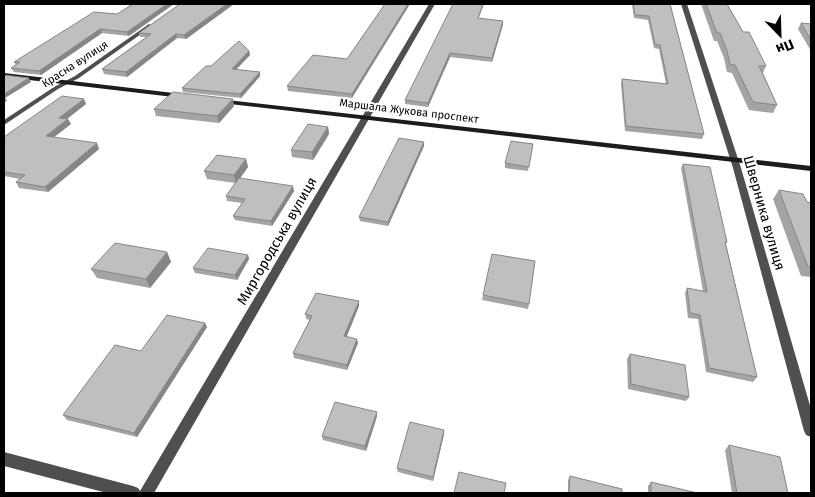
<svg xmlns="http://www.w3.org/2000/svg" width="815" height="497" font-family="'Fira Sans',sans-serif">
<rect width="100%" height="100%" fill="#fff"/>
<g fill="none" stroke-linecap="round" stroke-linejoin="round">
<g fill="#4f4f4f" fill-rule="evenodd">
<polygon points="429,4 435,4 154,493 107,493 4,466 4,452 133,486 138,488 140,491"/>
<polygon points="681,4 687,4 741,168 811,409 811,437 806,435 804,431 733,168"/>
<polygon points="149,24 151,25 151,27 79,78 58,89 4,125 4,120 54,87 75,76"/>
</g>
<g fill="#1c1c1c" fill-rule="evenodd">
<polygon points="4,73 182,94 186,96 182,98 4,77"/>
<polygon points="218,99 811,166 811,171 221,103 217,101"/>
</g>
</g>
<g fill="#a4a4a4">
<polygon points="133,4 129,36 102,33 41,75 14,72 11,68 16,65 14,62 117,14"/>
<polygon points="180,4 234,4 186,39 177,38 127,77 104,74 102,69 146,37 140,37 139,33"/>
<polygon points="385,4 352,98 288,91 287,86 347,59"/>
<polygon points="632,4 670,4 704,134 702,139 625,131 621,84 622,79 666,84 659,49 654,48 648,20 634,18"/>
<polygon points="701,4 727,4 743,32 766,66 763,73 777,105 773,113 749,110 732,73 727,72 724,58 717,41 714,41"/>
<polygon points="479,19 503,21 492,62 450,57 428,107 405,104 405,100"/>
<polygon points="801,23 811,24 811,51 798,29"/>
<polygon points="249,51 250,55 236,69 260,76 241,98 183,92 182,88 211,66"/>
<polygon points="86,104 67,118 71,124 54,137 99,149 48,192 19,188 16,182 20,179 4,176 4,137"/>
<polygon points="234,106 219,123 156,116 154,109"/>
<polygon points="328,127 329,134 313,160 292,157 291,150"/>
<polygon points="533,144 528,171 505,168 505,163"/>
<polygon points="424,146 388,226 360,221 359,217"/>
<polygon points="246,159 248,167 240,179 294,191 272,226 235,220 233,216 242,203 227,201 226,196 235,183 207,179 204,171"/>
<polygon points="683,164 727,242 726,244 757,377 753,382 706,372 698,319 688,318 685,293 687,288 703,291 681,168"/>
<polygon points="779,190 807,202 811,203 811,277 801,276 773,199"/>
<polygon points="167,252 171,262 150,288 97,278 91,269"/>
<polygon points="248,255 249,259 237,280 195,273 193,268"/>
<polygon points="483,295 529,304 528,309 482,300"/>
<polygon points="359,306 346,337 358,343 347,370 294,358 293,353 310,320 306,319 305,314"/>
<polygon points="205,323 207,327 137,437 67,420 63,415 141,351"/>
<polygon points="630,354 689,397 686,401 628,389 627,359"/>
<polygon points="377,416 366,451 323,440 322,436"/>
<polygon points="444,434 433,481 398,472 397,468"/>
<polygon points="729,445 788,493 732,493 725,450"/>
<polygon points="570,476 622,493 568,493 568,480"/>
<polygon points="651,482 697,493 648,493 648,486"/>
</g>
<g fill="#868686">
<polygon points="167,4 174,4 129,36 127,32"/>
<polygon points="227,4 234,4 186,39 184,35"/>
<polygon points="408,4 410,4 352,98 352,94"/>
<polygon points="483,4 484,4 477,22 478,18"/>
<polygon points="503,21 503,25 492,62 492,58"/>
<polygon points="100,29 102,33 41,75 39,71"/>
<polygon points="176,34 177,38 127,77 126,72"/>
<polygon points="249,51 250,55 233,73 232,69"/>
<polygon points="450,53 450,57 428,107 428,103"/>
<polygon points="260,72 260,76 241,98 240,94"/>
<polygon points="29,78 31,82 5,98 4,94"/>
<polygon points="4,96 7,101 4,102"/>
<polygon points="84,99 86,104 62,123 59,118"/>
<polygon points="233,99 234,106 219,123 217,116"/>
<polygon points="68,119 71,124 49,141 46,136"/>
<polygon points="328,127 329,134 313,160 312,152"/>
<polygon points="424,142 424,146 388,226 388,222"/>
<polygon points="97,143 99,149 48,192 45,187"/>
<polygon points="246,159 248,167 236,183 234,175"/>
<polygon points="293,186 294,191 272,226 271,221"/>
<polygon points="167,252 171,262 150,288 146,279"/>
<polygon points="248,255 249,259 237,280 235,275"/>
<polygon points="359,301 359,306 345,341 344,336"/>
<polygon points="205,323 207,327 137,437 134,433"/>
<polygon points="357,339 358,343 347,370 347,365"/>
<polygon points="377,412 377,416 366,451 365,446"/>
<polygon points="444,430 444,434 433,481 433,477"/>
</g>
<g fill="#bfbfbf" stroke="#868686">
<polygon points="133,4 167,4 127,32 100,29 39,71 11,68 20,62 14,62 94,12 117,14"/>
<polygon points="180,4 227,4 184,35 176,34 126,72 102,69 151,34 139,33"/>
<polygon points="385,4 408,4 352,94 287,86 313,55 347,59"/>
<polygon points="453,4 483,4 478,18 503,21 492,58 450,53 428,103 405,100"/>
<polygon points="633,4 670,4 704,134 626,126 622,79 668,84 660,45 655,44 649,16 635,15"/>
<polygon points="706,4 727,4 743,32 749,32 766,66 759,66 777,105 753,102 735,65 730,64 727,51 720,33 717,33"/>
<polygon points="801,23 811,24 811,40"/>
<polygon points="239,41 249,51 232,69 260,72 240,94 182,88 206,66 211,66"/>
<polygon points="4,75 29,78 4,94"/>
<polygon points="173,92 233,99 217,116 154,109"/>
<polygon points="62,96 84,99 59,118 68,119 46,136 97,143 45,187 16,182 25,175 4,172 4,137"/>
<polygon points="308,124 328,127 312,152 291,150"/>
<polygon points="399,138 424,142 388,222 359,217"/>
<polygon points="511,141 533,144 529,167 505,163"/>
<polygon points="217,155 246,159 234,175 204,171"/>
<polygon points="683,164 710,167 727,242 725,242 757,377 709,368 700,315 690,313 687,288 707,292"/>
<polygon points="239,178 293,186 271,221 233,216 245,199 226,196"/>
<polygon points="779,190 803,194 807,202 811,203 811,267 808,267"/>
<polygon points="115,243 167,252 146,279 91,269"/>
<polygon points="208,248 248,255 235,275 193,268"/>
<polygon points="492,254 535,261 529,304 483,295"/>
<polygon points="316,293 359,301 344,336 357,339 347,365 293,353 312,316 305,314"/>
<polygon points="167,315 205,323 134,433 63,415 115,345 141,351"/>
<polygon points="630,354 685,365 689,397 631,384"/>
<polygon points="335,402 377,412 365,446 322,436"/>
<polygon points="410,422 444,430 433,477 397,468"/>
<polygon points="729,445 780,457 788,493 737,493"/>
<polygon points="459,472 506,483 504,493 454,493"/>
<polygon points="570,476 622,489 622,493 569,493"/>
<polygon points="651,482 697,493 651,493"/>
</g>
<g text-anchor="middle" dominant-baseline="central" stroke-width="4" stroke-linejoin="round" paint-order="stroke">
<g font-size="11" fill="#000" stroke="#fff">
<text transform="translate(75 64) rotate(-33)">Красна вулиця</text>
<text transform="translate(409 111) rotate(7)">Маршала Жукова проспект</text>
</g>
<g font-size="14" fill="#000" stroke="#fff">
<text transform="translate(764 213) rotate(74)">Шверника вулиця</text>
<text transform="translate(277 241) rotate(-60)">Миргородська вулиця</text>
</g>
</g>
<rect width="815" height="497" fill="none" stroke="#000000" stroke-width="10"/>
<g transform="translate(780 35) rotate(157)" stroke="#ffffff" stroke-width="4" paint-order="stroke">
<path d="M0-4L9 19L0 12L-9 19Z" fill="#000000"/>
<text y="-8" font-size="14" font-weight="bold" text-anchor="middle" fill="#000000">Пн</text>
</g>
</svg>
